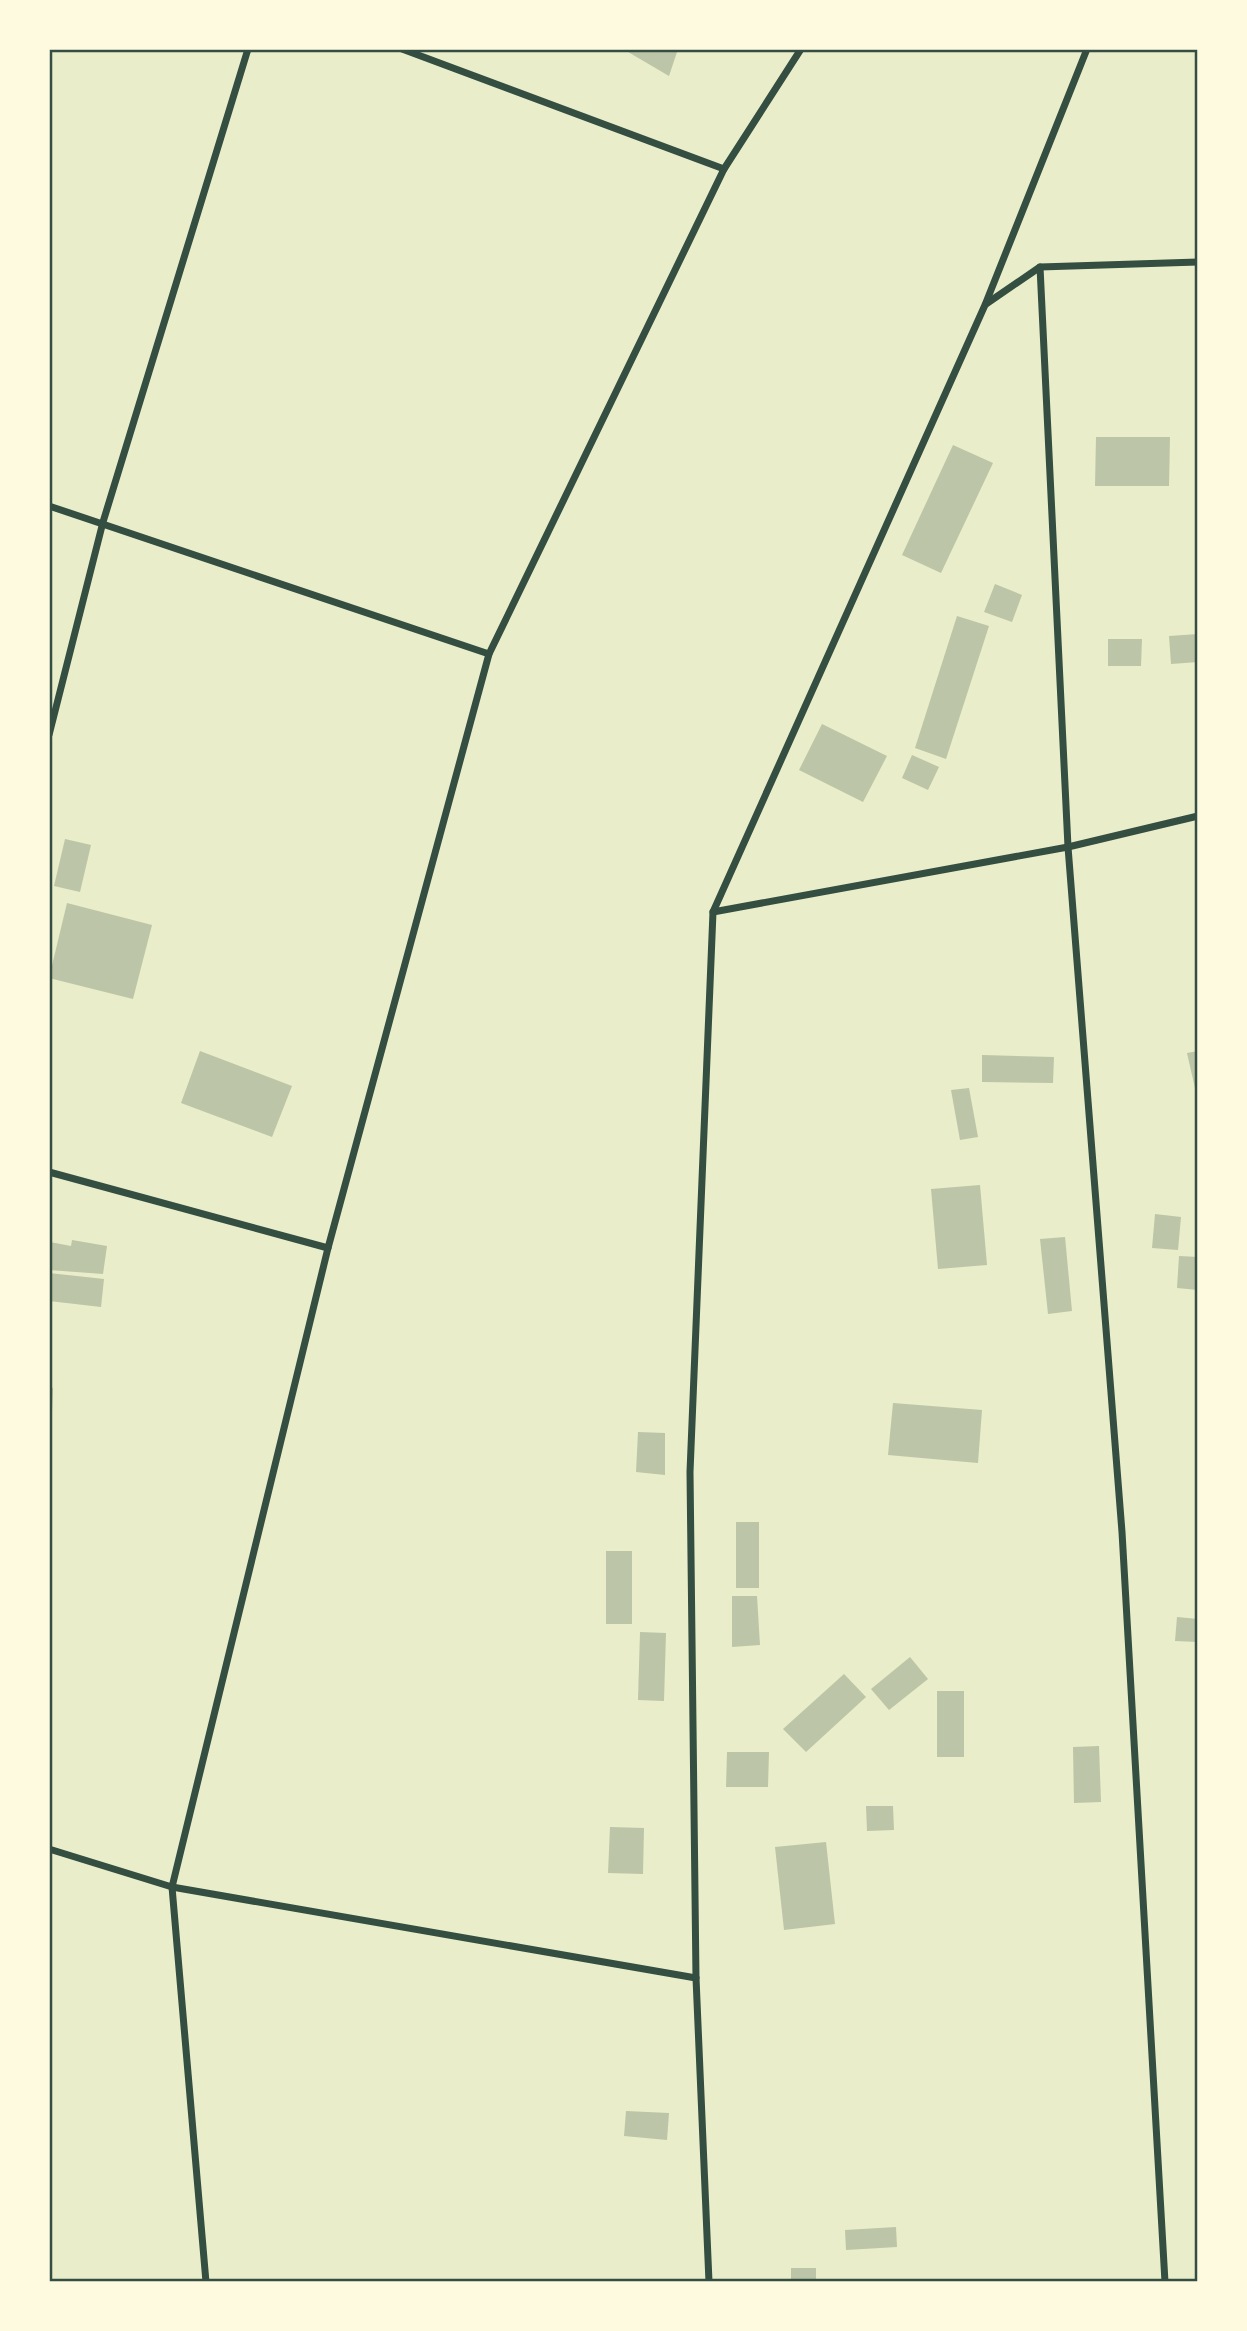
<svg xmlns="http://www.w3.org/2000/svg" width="1247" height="2331" font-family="'Asap Condensed',sans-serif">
<rect width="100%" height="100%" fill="#e9edc9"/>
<g fill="#bcc5a7">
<polygon points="623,49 678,49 669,76"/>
<polygon points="1096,437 1170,437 1169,486 1095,486"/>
<polygon points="953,445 993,463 941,573 902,555"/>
<polygon points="995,584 1022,595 1012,622 984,612"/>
<polygon points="957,616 989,626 946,759 915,748"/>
<polygon points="1198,634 1198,662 1171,664 1169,636"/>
<polygon points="1108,639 1142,639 1141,666 1108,666"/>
<polygon points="822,724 887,756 863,802 799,770"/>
<polygon points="912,755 939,767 928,790 902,778"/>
<polygon points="65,839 91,845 80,892 54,886"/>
<polygon points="67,903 152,925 133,999 49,978"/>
<polygon points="200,1051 292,1086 272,1137 181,1103"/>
<polygon points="1198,1051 1198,1097 1197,1097 1187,1053"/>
<polygon points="982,1055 1054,1057 1053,1083 982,1082"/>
<polygon points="969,1088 978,1137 960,1140 951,1090"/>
<polygon points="980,1185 987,1265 938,1269 931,1189"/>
<polygon points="1155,1214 1181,1217 1178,1250 1152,1248"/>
<polygon points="1065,1237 1072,1311 1048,1314 1040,1239"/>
<polygon points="72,1240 107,1246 103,1274 49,1270 50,1242 71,1246"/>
<polygon points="1179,1256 1198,1257 1198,1290 1177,1288"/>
<polygon points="49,1273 104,1279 101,1307 49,1301"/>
<polygon points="49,1387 53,1388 51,1437 49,1437"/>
<polygon points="893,1403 982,1410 978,1463 888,1455"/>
<polygon points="638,1432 665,1433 665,1475 636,1472"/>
<rect x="736" y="1522" width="23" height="66"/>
<rect x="606" y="1551" width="26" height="73"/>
<polygon points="732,1596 757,1596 760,1645 732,1647"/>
<polygon points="1177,1617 1198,1619 1198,1642 1175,1641"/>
<polygon points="640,1632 666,1633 664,1701 638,1700"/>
<polygon points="910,1657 928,1679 889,1710 871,1689"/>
<polygon points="844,1674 866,1697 806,1752 783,1729"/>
<rect x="937" y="1691" width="27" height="66"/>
<polygon points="1099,1746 1101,1802 1074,1803 1073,1747"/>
<polygon points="727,1752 769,1752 768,1787 726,1787"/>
<polygon points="866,1806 893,1806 894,1830 867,1831"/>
<polygon points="610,1827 644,1828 643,1874 608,1873"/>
<polygon points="826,1842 835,1924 784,1930 775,1847"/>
<polygon points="626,2111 669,2113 667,2140 624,2136"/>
<polygon points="896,2227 897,2247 846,2250 845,2230"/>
<rect x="791" y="2268" width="25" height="14"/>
</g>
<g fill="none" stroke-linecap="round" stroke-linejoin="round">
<g stroke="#344e41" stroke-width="7">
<polyline points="402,49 724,169"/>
<polyline points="1040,267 1068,847 1122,1532 1165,2282"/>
<polyline points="986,304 1040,267 1198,262"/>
<polyline points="49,506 489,654"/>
<polyline points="49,735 103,522 248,49"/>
<polyline points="713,912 1068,847 1198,816"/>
<polyline points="49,1172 328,1248"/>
<polyline points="49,1849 172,1887 696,1978"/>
<polyline points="206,2282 172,1887 328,1248 489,654 724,169 801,49"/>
<polyline points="709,2282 696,1978 690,1472 713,912 985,305 1087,49"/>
</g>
</g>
<rect width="1247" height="2331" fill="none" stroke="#fefae0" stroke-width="102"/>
<rect x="51" y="51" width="1145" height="2229" fill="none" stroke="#344e41" stroke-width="2.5"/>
</svg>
